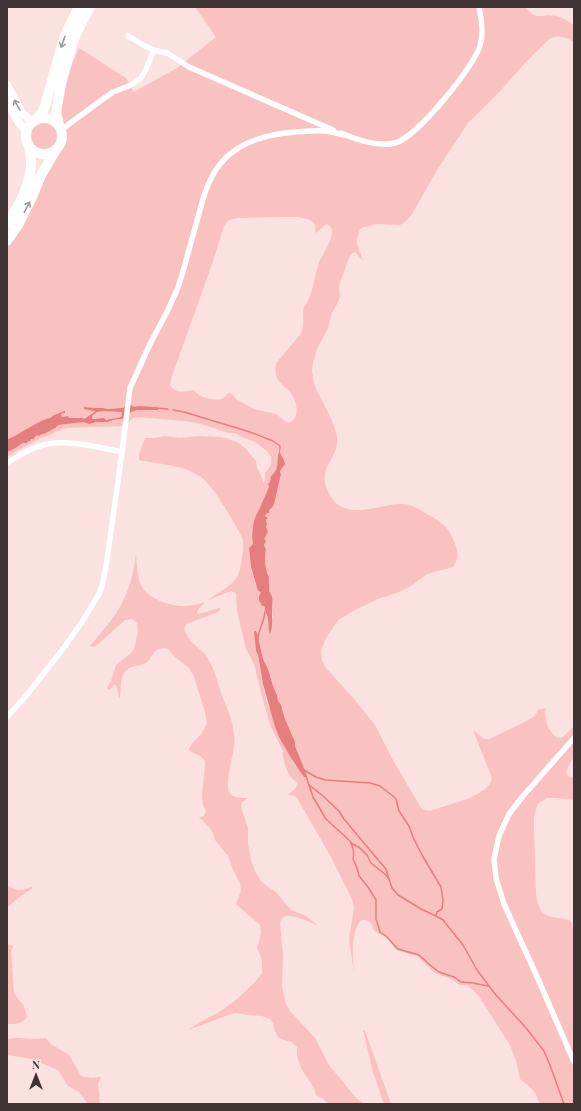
<svg xmlns="http://www.w3.org/2000/svg" width="581" height="1111" font-family="'Playfair Display',serif">
<rect width="100%" height="100%" fill="#fbe1e0"/>
<g fill="#f9c1c0" fill-rule="evenodd">
<path d="M 195,7 L 525,7 C 528,10 533,16 538,16 C 541,17 545,15 547,15 C 557,15 566,19 574,25 L 574,42 C 565,37 558,34 549,39 L 524,64 L 501,90 L 468,123 L 437,170 L 412,214 L 406,221 L 400,225 L 377,224 L 364,227 L 360,229 L 357,239 L 357,244 L 363,261 L 355,252 L 351,254 L 348,260 L 339,286 L 340,297 L 337,304 L 332,313 L 328,328 L 317,349 L 313,362 L 312,371 L 314,383 L 317,391 C 323,403 336,425 337,438 C 339,461 314,468 330,495 C 333,499 335,504 340,506 C 359,517 383,503 403,504 C 411,504 420,510 427,514 C 440,521 447,525 453,539 C 458,551 460,555 453,567 L 427,574 L 411,586 L 399,592 L 378,599 L 355,610 L 338,620 L 326,638 L 321,650 L 322,660 L 325,667 L 355,700 L 375,725 L 394,762 L 421,808 L 424,810 L 430,811 L 470,798 L 484,790 L 490,784 L 492,778 L 473,730 L 484,739 L 489,739 L 521,724 L 535,716 L 538,710 L 546,708 C 543,718 548,733 558,738 L 563,737 L 574,726 L 574,757 L 570,763 L 566,772 L 568,776 L 574,778 L 574,800 L 555,798 L 547,798 L 538,804 L 536,809 L 534,817 L 534,829 L 536,893 C 539,921 550,915 570,920 L 572,923 L 574,939 L 574,1104 L 540,1104 C 535,1089 531,1088 520,1079 L 516,1061 L 510,1045 L 478,995 L 473,990 L 467,985 L 460,985 L 451,979 L 435,973 L 417,956 L 396,950 L 387,938 L 375,932 L 370,922 L 366,920 L 361,920 L 360,921 C 350,936 353,955 354,972 L 354,973 L 349,939 L 354,908 L 352,899 L 331,857 L 297,798 L 295,796 L 288,795 C 292,791 297,789 297,783 C 295,780 292,779 290,776 C 287,771 281,756 283,751 L 271,727 L 262,697 L 254,664 L 246,649 L 237,611 L 236,593 L 231,591 L 208,600 C 216,594 234,585 238,575 C 241,568 244,549 243,541 C 242,534 219,498 214,491 C 210,486 206,481 201,477 C 184,465 159,464 139,460 L 139,454 L 145,438 L 155,438 L 165,436 L 179,438 L 199,436 L 221,437 L 237,442 L 245,448 L 256,461 L 257,468 L 260,473 L 264,483 L 265,480 L 265,473 L 271,465 L 271,457 L 267,451 L 255,442 L 242,437 L 235,433 L 229,433 L 201,424 L 185,421 L 138,417 L 133,418 L 129,422 L 122,426 L 66,428 L 37,440 L 29,445 L 18,450 L 12,455 L 7,456 L 7,452 C 12,449 18,447 23,443 L 27,443 L 29,441 L 30,442 L 31,439 L 34,439 L 34,436 L 38,435 L 38,437 L 40,436 L 40,435 L 46,433 L 54,428 L 57,428 L 57,426 L 59,425 L 82,422 L 89,424 L 96,422 L 108,422 L 113,420 L 120,420 L 131,411 L 138,409 L 158,410 L 156,407 L 138,406 L 134,407 L 131,405 L 122,408 L 108,409 L 103,408 L 95,408 L 86,407 L 86,409 C 88,410 93,409 95,411 L 84,419 L 69,418 L 68,416 L 62,417 L 61,414 L 64,413 L 65,411 L 57,413 L 50,418 L 47,419 L 31,428 L 20,433 C 17,436 11,437 7,440 L 7,247 L 14,238 L 43,178 L 64,143 L 65,135 L 61,110 L 61,103 L 72,64 L 79,48 L 126,78 L 134,92 L 177,68 L 216,37 ZM 280,217 C 291,217 320,215 315,231 L 316,233 L 325,225 L 327,224 C 341,232 322,253 319,263 C 315,274 314,285 310,296 C 309,300 306,303 304,307 C 301,317 306,323 300,335 L 277,362 C 275,368 275,373 277,378 C 280,384 286,387 290,392 C 297,401 301,417 289,423 L 285,421 L 276,414 L 254,409 L 248,406 L 236,399 L 232,394 L 229,393 C 226,395 224,398 221,399 C 212,401 198,397 194,390 C 185,391 178,394 171,387 L 170,384 L 171,379 L 212,264 L 224,226 C 228,220 231,219 237,218 ZM 280,449 L 279,453 L 284,460 L 285,464 L 280,471 L 281,473 L 279,484 L 277,487 L 272,508 L 270,509 L 270,512 L 267,513 L 265,516 L 267,517 L 268,519 L 266,520 L 267,533 L 264,539 L 265,543 L 264,545 L 266,549 C 264,556 265,570 269,577 L 267,580 L 269,591 L 272,596 L 272,608 L 273,616 L 272,620 L 269,628 L 268,619 L 264,611 L 265,607 L 262,604 L 259,596 L 261,592 L 258,591 L 251,570 L 249,548 L 253,544 C 253,542 252,540 252,538 C 251,532 255,516 258,512 L 269,487 L 268,484 L 270,482 L 271,476 C 283,467 274,459 280,449 ZM 256,631 L 263,659 L 268,669 L 273,686 L 277,695 L 278,701 L 282,708 L 285,719 L 295,742 L 295,746 L 306,773 L 295,765 L 280,739 L 275,727 L 271,711 L 267,703 L 260,669 L 258,655 L 256,651 L 255,640 Z"/>
<circle cx="45" cy="136" r="15"/>
<path d="M 104,411 L 121,412 L 122,413 L 121,417 C 113,420 100,419 92,418 L 92,416 L 97,412 Z"/>
<path d="M 136,555 C 137,565 137,576 141,585 C 148,599 169,606 184,606 C 191,606 198,604 205,602 L 197,611 L 197,613 L 199,614 L 219,608 L 221,609 L 218,612 L 186,624 L 184,629 C 186,634 191,642 196,646 C 199,649 202,651 205,654 C 213,665 216,677 220,690 C 224,703 231,714 233,728 C 234,734 235,740 234,746 C 233,756 224,786 230,794 C 234,798 242,798 248,798 L 242,802 L 241,807 L 248,828 L 248,844 L 251,860 L 255,871 L 261,881 L 268,887 L 276,892 L 291,910 L 306,916 L 319,926 C 310,923 284,907 280,923 L 283,956 L 282,987 L 286,1004 L 290,1011 L 315,1038 L 329,1065 L 356,1098 L 364,1104 L 329,1104 L 323,1099 L 316,1095 L 314,1088 L 301,1068 L 297,1056 L 297,1047 L 292,1042 L 284,1040 L 278,1037 L 275,1031 L 273,1023 L 270,1019 L 262,1016 L 248,1015 L 236,1013 L 231,1014 L 188,1030 L 200,1022 L 218,1013 L 236,1000 L 255,982 L 262,973 L 262,963 L 261,957 L 257,948 L 260,938 L 261,931 L 260,926 L 259,924 L 236,904 L 241,891 L 240,883 L 234,872 L 228,856 L 215,840 L 213,833 L 209,827 L 199,817 L 204,816 L 206,811 L 203,805 L 202,796 L 205,765 L 205,761 L 200,756 L 190,751 L 189,749 L 191,745 L 202,733 L 207,723 L 205,712 L 194,677 L 189,668 L 175,657 L 168,649 C 165,648 162,648 159,649 C 152,652 151,659 146,663 C 138,667 128,665 124,673 C 120,680 121,691 120,698 C 117,694 119,689 116,685 L 114,685 L 109,690 L 107,688 L 111,681 L 116,665 L 130,654 L 134,649 L 138,632 L 137,623 L 132,619 L 125,620 L 96,646 L 92,647 L 90,646 C 104,629 119,613 127,592 C 132,580 134,567 136,555 Z"/>
<path d="M 7,885 C 18,893 21,890 32,887 L 33,888 L 19,897 L 7,908 Z"/>
<path d="M 7,944 L 13,946 L 13,948 L 11,950 L 14,993 L 18,999 L 23,1004 L 27,1017 C 23,1024 14,1024 7,1024 Z"/>
<polygon points="363,1030 365,1031 391,1104 384,1104 373,1072"/>
<polygon points="16,1038 36,1039 46,1038 51,1044 69,1055 81,1076 91,1078 101,1077 98,1083 100,1104 88,1104 79,1092 68,1086 58,1070 32,1059 7,1055 7,1039"/>
</g>
<g fill="#e67d7f" fill-rule="evenodd">
<path d="M 131,405 L 134,407 L 138,406 L 156,407 L 159,410 L 137,410 L 131,412 L 123,419 L 113,420 L 108,422 L 96,422 L 93,423 L 89,424 L 83,422 L 59,425 L 57,426 L 56,428 L 55,428 L 46,433 L 40,435 L 39,437 L 38,435 L 35,436 L 34,439 L 31,439 L 30,442 L 29,441 L 27,443 L 23,443 C 18,447 12,450 7,452 L 7,440 C 11,437 14,437 18,434 C 25,430 43,419 50,418 L 54,415 L 64,411 L 65,411 L 65,413 L 61,414 L 62,417 L 68,416 L 69,418 L 82,418 L 84,419 L 93,413 L 95,411 L 84,409 L 84,407 L 95,408 L 103,408 L 108,409 L 122,408 ZM 104,411 L 121,412 L 122,413 L 121,417 C 116,419 111,418 106,420 L 104,418 L 93,419 L 92,418 L 92,416 L 97,412 Z"/>
<path d="M 280,449 L 280,453 L 284,460 L 285,464 L 280,471 L 281,474 L 274,504 L 272,508 L 270,509 L 269,513 L 267,513 L 265,516 L 268,518 L 266,520 L 267,525 L 266,526 L 268,532 L 264,539 L 266,541 L 264,545 L 266,550 C 264,556 265,571 269,577 C 268,583 270,585 269,591 C 274,597 272,602 272,609 C 272,618 273,626 270,634 C 268,629 269,625 268,620 C 268,615 264,612 265,607 L 264,606 L 262,606 L 261,603 L 259,601 L 259,596 L 261,592 L 258,591 L 251,567 L 249,548 L 253,544 C 251,536 253,518 258,512 L 269,487 L 268,484 L 270,482 L 271,476 C 281,468 275,460 280,449 Z"/>
<polygon points="254,631 256,631 257,633 263,659 268,669 273,686 277,695 278,701 281,705 285,719 295,742 295,746 306,773 307,777 304,777 291,758 280,739 275,727 263,684 258,655 256,651"/>
</g>
<g fill="none" stroke-linecap="round" stroke-linejoin="round">
<g stroke="#e67d7f" stroke-width="1.5">
<polyline points="155,408 168,409"/>
<polyline points="173,410 184,412 250,432 273,441 280,446 280,449"/>
<path d="M 258,640 C 258,629 265,621 265,611"/>
<polyline points="304,770 316,777 325,780 370,783 380,786 393,796 396,799 399,811 409,826 413,837 422,855 441,887 443,900 442,909 437,912 436,916 443,920 463,945 477,970 496,995 527,1029 544,1051 550,1065 564,1104"/>
<path d="M 306,776 L 313,797 L 326,819 L 350,841 C 353,847 355,853 353,859 L 357,868 L 359,876 L 368,887 L 376,900 L 376,919 L 380,932 L 386,936 L 398,949 L 419,955 L 430,965 L 439,972 L 454,977 L 461,982 L 473,983 L 488,986"/>
<polyline points="309,785 323,796 339,811 344,819 379,861 386,869 389,879"/>
<polyline points="351,843 360,848 367,855 371,863 386,875 389,879 392,888 398,895 423,910 436,916"/>
</g>
<g stroke="#fff" stroke-width="5.5">
<polyline points="154,50 167,53 189,67 333,130"/>
<polyline points="61,130 103,99 113,92 131,85 141,78 146,69 154,50 145,46 128,36"/>
<path d="M 341,133 C 357,140 378,147 395,143 C 416,138 473,68 480,46 C 484,33 482,20 479,7"/>
<path d="M 7,463 C 17,457 28,449 40,446 C 65,438 97,447 122,452"/>
<path d="M 7,717 L 25,697 L 63,649 L 82,622 L 99,594 L 102,586 L 106,567 L 122,452 L 130,388 L 150,344 L 167,312 L 177,290 L 182,275 L 203,199 C 207,186 212,173 221,163 C 239,141 268,134 295,132 C 306,131 316,130 326,131 C 332,132 339,134 345,135"/>
<polyline points="574,738 523,796 509,814 499,836 494,859 496,878 504,904 539,981 574,1062"/>
</g>
<g stroke="#fff" stroke-width="8">
<polyline points="7,85 22,113 33,122"/>
<polyline points="7,102 19,123 27,132"/>
</g>
<g stroke="#fff" stroke-width="10">
<circle cx="44" cy="136" r="18"/>
<polyline points="33,122 42,113 45,106 62,45 67,31 79,7"/>
<polyline points="59,125 56,113 61,83 71,48 76,34 90,7"/>
<path d="M 7,224 C 18,207 31,185 31,163 C 31,157 30,151 29,145"/>
<polyline points="7,241 18,225 32,197 41,175 56,150"/>
</g>
</g>
<defs><path id="oneway-shaft" d="M-6 0H5M1.5-3L5.5 0L1.5 3" fill="none" stroke-width="1.6" stroke-linecap="round" stroke-linejoin="round"/></defs>
<g stroke="#9f9999">
<use href="#oneway-shaft" transform="translate(63 42) rotate(109)"/>
<use href="#oneway-shaft" transform="translate(17 105) rotate(-120)"/>
<use href="#oneway-shaft" transform="translate(27 207) rotate(-63)"/>
</g>
<rect width="581" height="1111" fill="none" stroke="#3f3333" stroke-width="16"/>
<g transform="translate(36 1075)" stroke="#fbe1e0" stroke-width="3" paint-order="stroke">
<path d="M0-3L7 15L0 10L-7 15Z" fill="#3f3333"/>
<text y="-6" font-size="11" font-weight="bold" text-anchor="middle" fill="#3f3333">N</text>
</g>
</svg>
